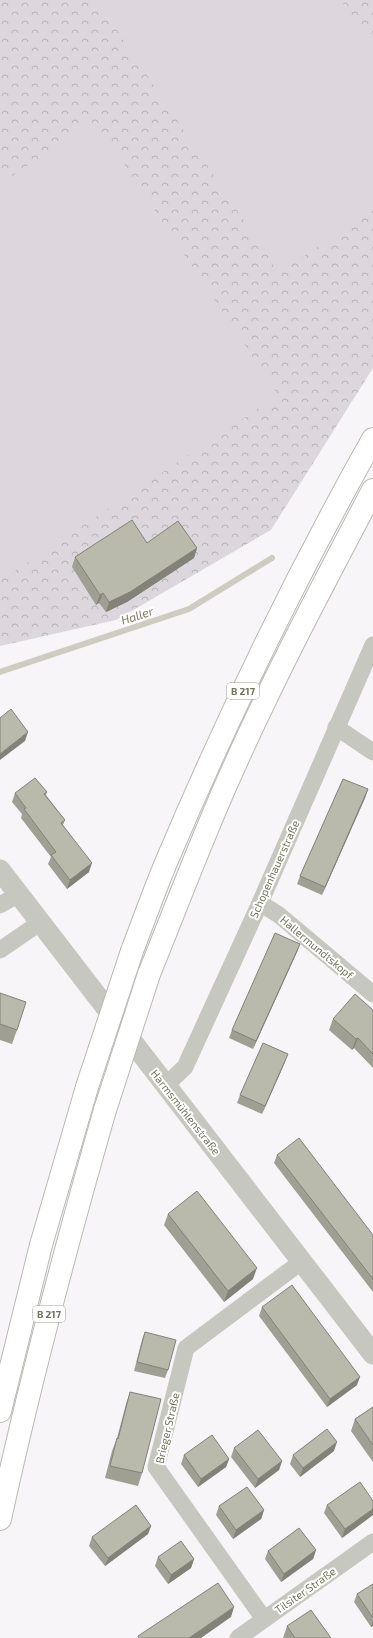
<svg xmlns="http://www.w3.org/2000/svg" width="373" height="1638" font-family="'Exo 2',sans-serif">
<defs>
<pattern id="park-crowns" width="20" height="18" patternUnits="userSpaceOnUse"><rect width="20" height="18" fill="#ded6dd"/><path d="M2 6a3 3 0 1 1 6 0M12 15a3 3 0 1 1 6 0" fill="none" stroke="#b8b2b6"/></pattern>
</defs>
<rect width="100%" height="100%" fill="#f7f5f8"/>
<polygon fill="url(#park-crowns)" points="0,0 373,0 373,368 271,530 116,620 0,646"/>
<g fill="#ded6dd">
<polygon points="108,0 341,0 373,48 373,210 279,273 100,5"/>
<polygon points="95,121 278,395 0,581 0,184"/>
</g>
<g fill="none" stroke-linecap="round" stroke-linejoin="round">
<polyline stroke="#ceccc0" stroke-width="6" points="0,672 189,609 272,558"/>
<g stroke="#b9bab2" stroke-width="24">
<g id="trunk">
<path d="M 132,951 C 144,920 155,888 168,858 C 229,714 297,574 373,439"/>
<path d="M 149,974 C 177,905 203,835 234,767 C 276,673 325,581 373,490"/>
<polyline points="0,1411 41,1245 87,1087"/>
<path d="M 0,1519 C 30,1381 66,1246 105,1110"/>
</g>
</g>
<g stroke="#c6c7be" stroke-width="17">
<polyline points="336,727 373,752"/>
<polyline points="260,903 279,915 373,994"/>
<polyline points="0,905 19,894"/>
<polyline points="0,950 41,922"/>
<polyline points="165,1086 185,1067 260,903 373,645"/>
<polyline points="264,1619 156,1467 186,1348 301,1262"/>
<polyline points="238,1638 373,1542"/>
</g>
<polyline stroke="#c6c7be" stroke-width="21" points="0,870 373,1354"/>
<use href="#trunk" stroke="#fff" stroke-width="22"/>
<g stroke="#b9bab2" stroke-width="24" stroke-linecap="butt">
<g id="trunk-bridge">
<polyline points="87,1087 132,951"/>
<polyline points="105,1110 149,974"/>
</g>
</g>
<use href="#trunk-bridge" stroke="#fff" stroke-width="22"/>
</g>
<g fill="#9f9f94">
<polygon points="147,543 197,548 194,558 127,602 106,612 99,603 96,605 72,567 75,557"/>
<polygon points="368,789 365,798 322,895 297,884 300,876"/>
<polygon points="47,792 46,795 65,820 63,825 89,872 67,889 48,864 51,857 21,818 22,814 12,802 15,793"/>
<polygon points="300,944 297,952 253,1049 229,1038 232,1030"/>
<polygon points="0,993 17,1030 12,1044 0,1040"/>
<polygon points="373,1010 373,1068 354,1048 352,1050 329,1030 333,1019"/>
<polygon points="285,1062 262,1114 237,1103 240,1095"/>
<polygon points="277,1155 373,1235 373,1292 274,1163"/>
<polygon points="168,1214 253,1279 224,1302 164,1225"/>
<polygon points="262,1307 357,1385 327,1407 259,1316"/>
<polygon points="145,1332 168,1370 165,1378 134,1371 142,1340"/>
<polygon points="130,1392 142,1473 138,1486 105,1478 112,1451 117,1438 126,1404"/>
<polygon points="373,1407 373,1462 351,1431 355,1419"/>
<polygon points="234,1448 282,1461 279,1470 255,1488 231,1457"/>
<polygon points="334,1451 300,1477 290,1464 293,1455"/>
<polygon points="184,1455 229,1459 226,1467 198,1487 181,1464"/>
<polygon points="373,1501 373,1515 342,1538 324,1513 327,1505"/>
<polygon points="219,1506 264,1510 261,1519 233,1539 216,1515"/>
<polygon points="151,1526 148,1534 105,1566 89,1546 92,1537"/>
<polygon points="316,1550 313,1559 281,1582 265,1559 268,1551"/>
<polygon points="158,1557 194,1559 191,1568 168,1584 155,1566"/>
<polygon points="373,1585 373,1626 371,1627 354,1602 357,1594"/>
<polygon points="287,1626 331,1638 283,1638"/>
</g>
<g fill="#828278">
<polygon points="197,548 194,558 127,602 106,612 109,602"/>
<polygon points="103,593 99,603 96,605 100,595"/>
<polygon points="28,732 25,741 0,760 0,754"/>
<polygon points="368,789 365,798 322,895 325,887"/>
<polygon points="92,863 89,872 67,889 70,880"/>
<polygon points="300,944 297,952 253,1049 256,1041"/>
<polygon points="358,1038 354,1048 352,1050 356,1039"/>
<polygon points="288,1054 285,1062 262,1114 265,1106"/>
<polygon points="257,1268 253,1279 224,1302 228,1291"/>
<polygon points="360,1377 357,1385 327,1407 330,1399"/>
<polygon points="337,1442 334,1451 300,1477 303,1468"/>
<polygon points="229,1459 226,1467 198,1487 201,1479"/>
<polygon points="282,1461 279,1470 255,1488 258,1479"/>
<polygon points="373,1509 373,1515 342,1538 345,1529"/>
<polygon points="264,1510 261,1519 233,1539 236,1530"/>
<polygon points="151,1526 148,1534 105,1566 108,1558"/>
<polygon points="316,1550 313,1559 281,1582 284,1574"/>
<polygon points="194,1559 191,1568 168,1584 171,1575"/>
<polygon points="234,1607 231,1617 201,1638 189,1638"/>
<polygon points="373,1620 373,1626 371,1627"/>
</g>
<g fill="#b9b9ac" stroke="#828278">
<polygon points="132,520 147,543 178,521 197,548 130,592 109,602 103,593 100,595 75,557"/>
<polygon points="11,709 28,732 0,754 0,718"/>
<polygon points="35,778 47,792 44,794 65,820 61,823 92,863 70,880 51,855 56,852 24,809 26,808 15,793"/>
<polygon points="343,779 368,789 325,887 300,876"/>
<polygon points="275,933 300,944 256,1041 232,1030"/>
<polygon points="0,993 26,1002 17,1030 0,1024"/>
<polygon points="355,994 373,1010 373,1054 358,1038 356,1039 333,1019"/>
<polygon points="263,1043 288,1054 265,1106 240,1095"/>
<polygon points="299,1138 373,1235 373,1279 277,1155"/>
<polygon points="197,1191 257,1268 228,1291 168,1214"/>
<polygon points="292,1285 360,1377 330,1399 262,1307"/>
<polygon points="145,1332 176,1340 168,1370 137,1362"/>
<polygon points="130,1392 161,1399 142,1473 110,1466 117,1438 118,1439"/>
<polygon points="373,1407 373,1445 355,1419"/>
<polygon points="327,1429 337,1442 303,1468 293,1455"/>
<polygon points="258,1430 282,1461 258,1479 234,1448"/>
<polygon points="212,1435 229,1459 201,1479 184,1455"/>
<polygon points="360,1482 373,1501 373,1509 345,1529 327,1505"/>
<polygon points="247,1487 264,1510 236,1530 219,1506"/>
<polygon points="136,1505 151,1526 108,1558 92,1537"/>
<polygon points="299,1528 316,1550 284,1574 268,1551"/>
<polygon points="181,1541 194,1559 171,1575 158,1557"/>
<polygon points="218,1583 234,1607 189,1638 139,1638 138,1636"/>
<polygon points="373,1584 373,1618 357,1594"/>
<polygon points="311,1610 331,1638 295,1638 287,1626"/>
</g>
<g text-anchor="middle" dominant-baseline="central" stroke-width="4" stroke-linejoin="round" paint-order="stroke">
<g fill="#fff" stroke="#9c9e8c" stroke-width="1">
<rect x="227" y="683" width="32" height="16" rx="3"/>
<rect x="33" y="1306" width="32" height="16" rx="3"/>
</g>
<g font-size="10" font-weight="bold" fill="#72745a">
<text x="243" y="691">B 217</text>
<text x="49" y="1314">B 217</text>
</g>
<g font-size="11" fill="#72745a" stroke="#fff">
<text transform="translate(274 869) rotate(-66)">Schopenhauerstraße</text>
<text transform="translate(317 947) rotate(40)">Hallermundtskopf</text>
<text transform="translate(186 1112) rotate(52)">Harmsmühlenstraße</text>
<text transform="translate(167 1428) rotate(-77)">Brieger Straße</text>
<text transform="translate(305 1590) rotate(-35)">Tilsiter Straße</text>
</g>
<g font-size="12" font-style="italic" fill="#7a775e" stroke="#fff">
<text transform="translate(137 615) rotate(-18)">Haller</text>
</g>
</g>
</svg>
